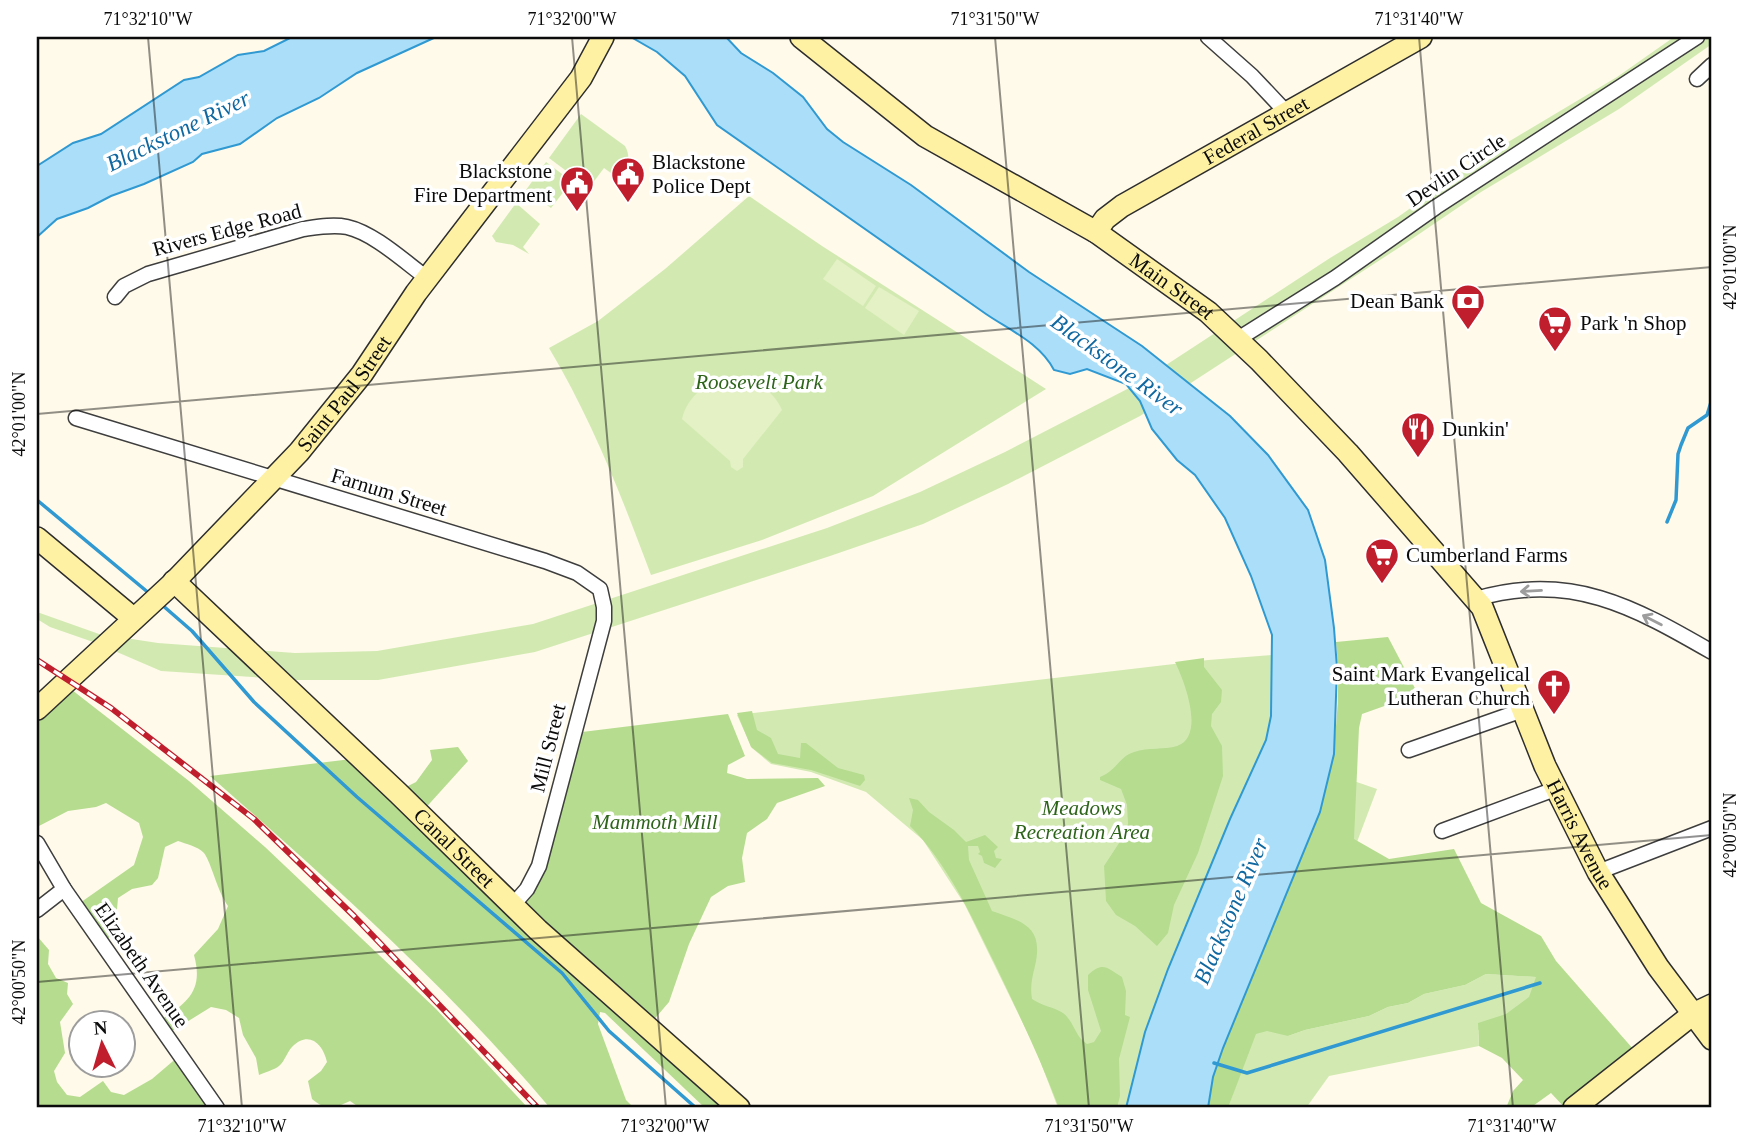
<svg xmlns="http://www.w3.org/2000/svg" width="1749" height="1145" font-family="'Times New Roman',serif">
<rect width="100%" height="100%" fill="#fffae9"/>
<g fill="#d2eab2">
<polygon points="1674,37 1712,37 1712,44 1619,109 1481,192 1400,247 1140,416 1008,484 923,524 830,556 535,652 378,680 297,680 161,671 96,643 50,627 37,619 37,612 99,634 158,643 295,653 377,651 533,624 827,528 920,492 1005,452 1137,384 1330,258 1398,217 1478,160 1617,77"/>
<path d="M 581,114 L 625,146 C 630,155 629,162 624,170 L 619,170 L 615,176 L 604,168 L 589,188 L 549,158 Z"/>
<polygon points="546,162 586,192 579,201 565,190 551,208 526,190"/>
<path d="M 749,196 L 822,246 L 1046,389 L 873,496 L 762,540 L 651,575 C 621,495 593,422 549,348 L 598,321 L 665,269 Z"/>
<polygon points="516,203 540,224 523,247 529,254 513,245 496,242 492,236"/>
<polygon points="1272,655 1273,706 1267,745 1132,1108 1058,1108 1036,1050 965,905 923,840 866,792 811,772 771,764 752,748 737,715 1208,660"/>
<polygon points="1345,778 1377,789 1300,993 1288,1036 1305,1030 1369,1016 1388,1007 1408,1003 1424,994 1465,985 1486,974 1536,977 1541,1010 1478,1030 1479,1046 1329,1076 1306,1108 1228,1108"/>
</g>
<g fill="#b6dc90">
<path d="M 1388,637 L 1418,694 L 1362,714 L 1359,728 L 1354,839 L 1389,859 L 1454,849 L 1481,903 L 1541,936 L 1556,961 L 1641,1058 L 1565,1108 L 1551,1093 L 1530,1108 L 1506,1108 L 1513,1091 L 1523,1080 L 1502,1058 L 1479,1046 L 1478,1023 L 1506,1014 L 1529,997 L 1536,977 L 1486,974 L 1465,985 L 1424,994 L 1408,1003 L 1388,1007 L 1369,1016 L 1305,1030 L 1288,1036 L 1267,1031 L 1256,1034 L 1228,1108 L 1208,1108 L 1213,1077 L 1223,1048 L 1320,812 C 1335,757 1342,699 1336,642 Z"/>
<path d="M 1204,658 L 1204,667 L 1222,690 L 1221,702 L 1212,714 L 1211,726 L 1222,746 L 1223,776 L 1198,853 L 1174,905 L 1168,933 L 1157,946 L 1135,926 L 1116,915 L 1106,901 L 1104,866 L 1121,840 L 1128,824 L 1127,805 L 1121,789 L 1100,780 L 1100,777 C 1116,771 1120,756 1134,752 C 1148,747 1164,750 1177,746 C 1206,736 1184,680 1175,662 Z"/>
<path d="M 72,690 L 189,781 L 265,847 L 436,1009 L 528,1108 L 360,1108 L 350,1101 C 332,1109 328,1112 312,1099 L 308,1081 L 321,1071 L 327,1062 C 323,1044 309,1030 292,1047 C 287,1052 285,1061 279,1066 C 274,1070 265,1072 259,1075 L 256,1058 L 243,1035 L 239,1018 L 226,1010 L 211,1007 L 169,1033 L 159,1021 C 187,1003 204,991 194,955 L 218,929 L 228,906 C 217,891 212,864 204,853 C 197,846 186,844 178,841 L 165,847 L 158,878 L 152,885 L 132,889 L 118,898 L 115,931 L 103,944 L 77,905 L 134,865 L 143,837 L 139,823 L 106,803 L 96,807 L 68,811 L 37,827 L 37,706 Z"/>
<polygon points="752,711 757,730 771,738 778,754 800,758 801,743 806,743 838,768 864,775 865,780 860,786 811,770 772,763 751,747 737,713"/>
<path d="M 728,714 L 745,756 L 728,765 L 727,773 L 747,779 L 818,778 L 825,786 L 777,803 L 767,819 L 747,833 L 742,858 L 745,882 L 728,886 L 711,897 L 689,944 L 669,1002 L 646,1029 L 733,1108 L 705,1108 L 605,1013 L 600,1012 L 598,1024 L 626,1100 L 634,1108 L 550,1108 C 448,987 329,880 210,776 L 360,758 L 396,792 L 416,782 L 432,760 L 430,750 L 458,747 L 468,761 L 421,813 L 509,902 L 527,889 L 574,733 Z"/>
<path d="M 909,798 L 918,800 L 929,812 L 954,830 L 966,842 L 985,835 L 998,847 L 994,851 L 996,858 L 1002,859 L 995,868 L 984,863 L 982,856 L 978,854 L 980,852 L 978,846 L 968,846 L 969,860 L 992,911 C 1024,922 1044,927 1035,966 C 1032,978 1030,987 1032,999 C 1042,1006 1054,1007 1063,1013 C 1074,1021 1075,1037 1087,1044 L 1094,1042 L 1101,1031 L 1088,990 L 1088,975 C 1103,961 1107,968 1122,977 L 1126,991 L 1125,1015 L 1130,1017 L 1119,1059 L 1120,1096 L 1117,1108 L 1059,1108 C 1040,1058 1017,1010 994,962 C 971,915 947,863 910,826 L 913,810 Z"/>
<polygon points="37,936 49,950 48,964 56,978 68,983 67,994 73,1004 60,1022 65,1053 54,1071 57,1082 67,1095 80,1097 103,1081 111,1092 124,1095 152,1079 179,1056 212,1108 37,1108"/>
</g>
<g fill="#e4f1c4">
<polygon points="837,259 876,286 863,306 823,279"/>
<polygon points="879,287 919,311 904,335 865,308"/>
<path d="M 731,377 C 753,379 772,388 782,410 L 743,459 L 743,467 L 737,471 L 731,467 L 730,461 L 682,419 C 688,395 707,382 731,377 Z"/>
</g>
<g fill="#abdff9" stroke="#3099d2" stroke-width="2">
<polygon points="292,37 436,37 357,73 319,98 277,118 240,144 202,154 193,162 144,184 111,196 88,208 57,219 37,237 37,166 73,143 101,134 184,80 199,77 238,55 264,51"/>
<path d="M 631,37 L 726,37 L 741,53 L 773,73 L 803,97 L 827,129 L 843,142 L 911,185 L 1029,272 L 1142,346 L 1230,416 L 1268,455 L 1308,510 L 1325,560 L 1334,628 L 1337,668 L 1334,754 L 1320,812 L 1223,1048 L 1213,1077 L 1208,1108 L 1126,1108 L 1145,1032 L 1168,969 L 1230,819 L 1266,740 L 1271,716 L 1272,635 L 1251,576 L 1225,518 L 1195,475 L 1177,460 L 1152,429 L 1140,401 L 1126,384 L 1087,369 L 1070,374 L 1054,370 C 1040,343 1011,331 986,314 L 717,125 L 685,76 L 657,52 Z"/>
</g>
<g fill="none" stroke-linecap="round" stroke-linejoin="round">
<g stroke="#3099d2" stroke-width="3.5">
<polyline points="37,500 150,594"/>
<polyline points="1667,522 1676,500 1678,454 1681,445 1688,428 1707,415 1712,399"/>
<polyline points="161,604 192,631 254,702 357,797 562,973 609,1031 696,1108"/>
<polyline points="1214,1063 1247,1073 1540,983"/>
</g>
<g stroke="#3e3e3e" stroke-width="17">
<g id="street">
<polyline points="1208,37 1252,76 1286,112"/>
<polyline points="1697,79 1712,65"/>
<path d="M 115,297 L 124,286 L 148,274 L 303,229 C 317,227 333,224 347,227 C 374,233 405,262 427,278"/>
<polyline points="1238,339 1335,278 1436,207 1697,37"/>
<polyline points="76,418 545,561 577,573 600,589 604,607 604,621 539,866 527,889 512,906"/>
<path d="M 1476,599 C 1570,571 1634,607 1712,652"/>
<polyline points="1409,750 1523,710"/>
<polyline points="1442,831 1555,789"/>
<polyline points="37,843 64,889 217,1108"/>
<polyline points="1598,872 1712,828"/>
<polyline points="37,910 64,889"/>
</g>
</g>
<g stroke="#2d2d2d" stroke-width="24">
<g id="secondary">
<path id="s1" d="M 801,37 L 925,136 L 1096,232 L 1208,312 L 1259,360 L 1348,453 L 1482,607 L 1545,766 L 1598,872 L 1658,967 L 1712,1039"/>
<path id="s2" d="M 1096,232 L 1105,219 L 1122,206 L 1421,37"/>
<polyline points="37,538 133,618"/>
<path id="s3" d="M 174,581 L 398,793 L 538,930 L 739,1108"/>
<path id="s4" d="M 37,709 L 173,583 L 299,452 L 362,374 L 416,293 L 581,78 L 603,37"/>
<polyline points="1574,1108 1693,1014 1712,1005"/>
</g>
</g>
<use href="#street" stroke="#fff" stroke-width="14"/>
<use href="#secondary" stroke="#fff1a4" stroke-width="21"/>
<g stroke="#c01e2d" stroke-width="6">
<polyline id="rail" points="37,660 111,708 254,819 354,916 538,1108"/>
</g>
<use href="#rail" stroke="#fff" stroke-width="3.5" stroke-dasharray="10" stroke-linecap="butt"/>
</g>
<defs><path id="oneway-shaft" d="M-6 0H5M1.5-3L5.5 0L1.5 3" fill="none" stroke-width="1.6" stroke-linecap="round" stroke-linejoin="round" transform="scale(1.75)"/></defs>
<g stroke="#9d9d9d">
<use href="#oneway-shaft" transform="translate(1531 591) rotate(177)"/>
<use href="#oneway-shaft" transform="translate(1652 620) rotate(-153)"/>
</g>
<path fill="none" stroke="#0b0b0b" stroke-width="2" stroke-opacity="0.45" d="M 148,37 L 242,1108M 572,37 L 666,1108M 995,37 L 1089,1108M 1419,37 L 1513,1108M 37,414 L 1712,267M 37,982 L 1712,835"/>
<defs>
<g id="civic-pin" transform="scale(1.75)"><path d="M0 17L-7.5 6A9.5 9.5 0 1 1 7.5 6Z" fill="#c01e2d" stroke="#fff"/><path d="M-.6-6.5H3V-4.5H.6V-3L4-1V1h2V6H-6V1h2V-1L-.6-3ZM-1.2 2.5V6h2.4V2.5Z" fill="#fff"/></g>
<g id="bank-pin" transform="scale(1.75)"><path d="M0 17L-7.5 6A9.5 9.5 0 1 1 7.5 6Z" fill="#c01e2d" stroke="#fff"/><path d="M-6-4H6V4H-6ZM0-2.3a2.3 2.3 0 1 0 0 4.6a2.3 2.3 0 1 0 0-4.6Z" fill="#fff"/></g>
<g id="supermarket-pin" transform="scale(1.75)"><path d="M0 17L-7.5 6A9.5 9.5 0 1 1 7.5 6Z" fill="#c01e2d" stroke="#fff"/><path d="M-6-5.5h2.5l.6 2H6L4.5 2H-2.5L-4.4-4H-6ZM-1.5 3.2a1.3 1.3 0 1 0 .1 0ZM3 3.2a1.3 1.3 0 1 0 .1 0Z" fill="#fff"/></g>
<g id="restaurant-pin" transform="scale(1.75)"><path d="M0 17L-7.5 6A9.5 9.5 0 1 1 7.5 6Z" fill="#c01e2d" stroke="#fff"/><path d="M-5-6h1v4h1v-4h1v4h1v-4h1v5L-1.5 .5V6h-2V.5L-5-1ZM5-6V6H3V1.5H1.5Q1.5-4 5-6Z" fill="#fff"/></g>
<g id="church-pin" transform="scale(1.75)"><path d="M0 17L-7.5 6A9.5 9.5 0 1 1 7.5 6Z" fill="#c01e2d" stroke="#fff"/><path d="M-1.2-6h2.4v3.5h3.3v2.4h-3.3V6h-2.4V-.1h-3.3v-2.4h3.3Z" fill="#fff"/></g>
</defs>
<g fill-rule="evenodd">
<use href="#civic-pin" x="628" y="174"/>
<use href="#civic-pin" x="577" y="183"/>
<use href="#bank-pin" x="1468" y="301"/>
<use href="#supermarket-pin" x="1555" y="323"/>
<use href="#restaurant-pin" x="1418" y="429"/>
<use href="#supermarket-pin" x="1382" y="555"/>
<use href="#church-pin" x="1554" y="686"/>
</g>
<g text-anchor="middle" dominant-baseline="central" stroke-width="7" stroke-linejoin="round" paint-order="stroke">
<g font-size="21" fill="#0b0b0b" stroke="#fff">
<text stroke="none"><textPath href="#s2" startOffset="191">Federal Street</textPath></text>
<text transform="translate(1456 170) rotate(-34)">Devlin Circle</text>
<text transform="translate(227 230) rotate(-15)">Rivers Edge Road</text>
<text stroke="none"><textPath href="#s1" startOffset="448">Main Street</textPath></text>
<text stroke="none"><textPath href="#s4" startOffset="441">Saint Paul Street</textPath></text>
<text transform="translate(389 492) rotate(17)">Farnum Street</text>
<text transform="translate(548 748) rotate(-76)">Mill Street</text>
<text stroke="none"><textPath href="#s1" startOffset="1143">Harris Avenue</textPath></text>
<text stroke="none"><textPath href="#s3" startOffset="387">Canal Street</textPath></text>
<text transform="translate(142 965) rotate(55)">Elizabeth Avenue</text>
</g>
<g font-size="21" fill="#0b0b0b" stroke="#fff" text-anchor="start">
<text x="652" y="162">Blackstone<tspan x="652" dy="24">Police Dept</tspan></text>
<text x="552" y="171" text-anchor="end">Blackstone<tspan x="552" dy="24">Fire Department</tspan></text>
<text x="1444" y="301" text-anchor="end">Dean Bank</text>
<text x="1580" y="323">Park 'n Shop</text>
<text x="1442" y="429">Dunkin'</text>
<text x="1406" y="555">Cumberland Farms</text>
<text x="1530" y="674" text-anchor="end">Saint Mark Evangelical<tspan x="1530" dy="24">Lutheran Church</tspan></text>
</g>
<g font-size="21" font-style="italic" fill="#2d641a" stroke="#fff">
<text x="759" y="382">Roosevelt Park</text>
<text x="1082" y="808">Meadows<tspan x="1082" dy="24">Recreation Area</tspan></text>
<text x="655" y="822">Mammoth Mill</text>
</g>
<g font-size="23" font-style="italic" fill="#1068a1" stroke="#fff">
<text transform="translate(178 131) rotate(-26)">Blackstone River</text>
<text transform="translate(1117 365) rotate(36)">Blackstone River</text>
<text transform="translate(1231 911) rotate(-67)">Blackstone River</text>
</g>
</g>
<rect width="1749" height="1145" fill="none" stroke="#ffffff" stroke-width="77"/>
<g transform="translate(102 1044) rotate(355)"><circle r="33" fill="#ffffff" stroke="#9d9d9d" stroke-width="2"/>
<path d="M0-5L12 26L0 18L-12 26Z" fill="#c01e2d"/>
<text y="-10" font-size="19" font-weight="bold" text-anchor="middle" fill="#0b0b0b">N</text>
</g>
<rect x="38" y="38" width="1672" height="1068" fill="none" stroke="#0b0b0b" stroke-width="2.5"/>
<g font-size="18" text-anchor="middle" fill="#0b0b0b">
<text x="148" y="25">71°32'10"W</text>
<text x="572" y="25">71°32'00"W</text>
<text x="995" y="25">71°31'50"W</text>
<text x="1419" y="25">71°31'40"W</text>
<text transform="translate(1730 267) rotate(-90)" y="6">42°01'00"N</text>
<text transform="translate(19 414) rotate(-90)" y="6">42°01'00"N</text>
<text transform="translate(1730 835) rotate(-90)" y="6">42°00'50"N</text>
<text transform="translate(19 982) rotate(-90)" y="6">42°00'50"N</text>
<text x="242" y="1132">71°32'10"W</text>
<text x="665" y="1132">71°32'00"W</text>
<text x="1089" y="1132">71°31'50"W</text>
<text x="1512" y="1132">71°31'40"W</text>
</g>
</svg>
